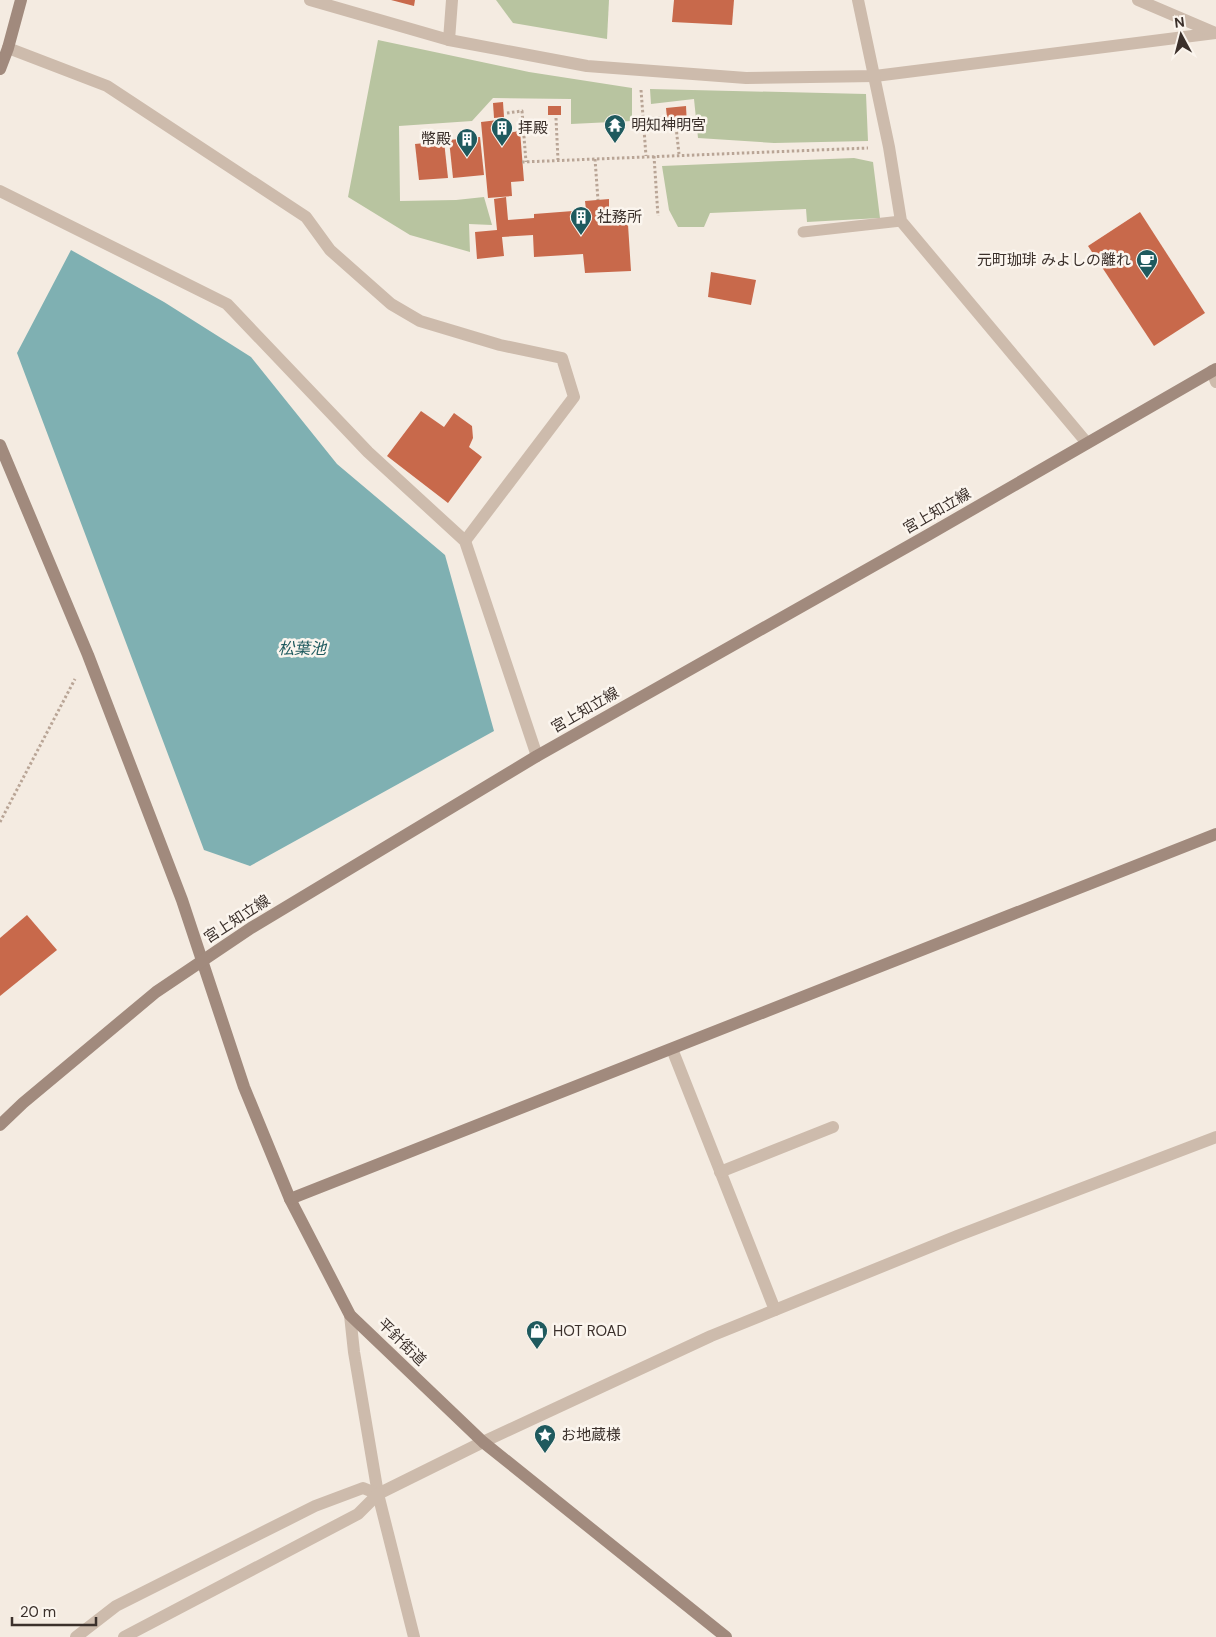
<svg xmlns="http://www.w3.org/2000/svg" width="1216" height="1637" font-family="'DM Sans','Noto Sans JP',sans-serif">
<rect width="100%" height="100%" fill="#f4ebe1"/>
<g fill="#b8c4a0">
<polygon points="496,0 609,0 607,39 513,23"/>
<polygon points="378,40 529,72 632,88 632,121 571,124 571,99 493,98 472,121 399,126 400,201 456,200 484,197 492,225 469,224 470,252 410,235 348,197"/>
<polygon points="650,89 866,94 868,141 774,143 698,138 694,99 651,104"/>
<polygon points="854,158 873,162 880,218 807,222 806,209 710,213 704,227 678,227 669,210 662,166"/>
</g>
<polygon fill="#7fb0b2" points="71,250 164,302 251,357 337,464 445,555 494,731 250,866 204,850 17,353"/>
<g fill="#c8694b">
<polygon points="391,0 415,0 414,6"/>
<polygon points="674,0 734,0 732,25 672,22"/>
<polygon points="503,102 504,117 494,118 493,103"/>
<rect x="548" y="106" width="13" height="9"/>
<polygon points="686,106 687,126 668,128 666,108"/>
<polygon points="506,119 507,133 520,131 524,181 511,182 512,196 488,198 481,122"/>
<polygon points="480,137 484,175 453,178 449,140"/>
<polygon points="444,141 448,178 419,180 415,144"/>
<polygon points="506,197 508,220 534,218 534,214 586,210 585,201 609,199 609,209 627,209 631,271 585,273 583,254 534,257 533,235 502,237 504,256 477,259 475,232 497,230 494,199"/>
<polygon points="1140,212 1205,313 1154,346 1088,246"/>
<polygon points="711,272 756,280 751,305 708,297"/>
<polygon points="421,411 444,427 454,413 472,426 473,438 469,447 482,457 448,503 387,456"/>
<polygon points="27,915 57,950 0,996 0,938"/>
</g>
<g fill="none" stroke-linecap="round" stroke-linejoin="round">
<g stroke="#b9a596" stroke-width="3" stroke-dasharray="2.5 2.5" stroke-linecap="butt">
<polyline points="641,90 646,156"/>
<polyline points="507,113 522,111 526,162"/>
<polyline points="556,118 558,160"/>
<polyline points="643,119 667,117"/>
<polyline points="676,127 679,154"/>
<polyline points="654,156 658,216"/>
<polyline points="595,159 598,200"/>
<polyline points="522,162 868,148"/>
<polyline points="0,822 75,679"/>
</g>
<polyline stroke="#cdbbac" stroke-width="11" points="803,232 901,221"/>
<g stroke="#cdbbac" stroke-width="12">
<polyline points="310,0 449,40 587,66 746,78 875,76 1216,33"/>
<polyline points="858,0 889,147 901,221 1087,443"/>
<polyline points="1138,0 1213,32"/>
<polyline points="449,40 452,0"/>
<polyline points="8,48 107,86 306,217 330,250 391,304 420,321 500,345 562,358 574,397 465,541"/>
<polyline points="0,191 227,304 368,452 465,541 537,756"/>
<polyline points="1212,371 1216,382"/>
<polyline points="672,1049 775,1310"/>
<polyline points="720,1172 833,1127"/>
<polyline points="350,1315 354,1352 378,1494 414,1637"/>
<polyline points="76,1637 116,1606 315,1506 363,1488 378,1494 483,1442 711,1336 957,1236 1216,1137"/>
<polyline points="124,1637 358,1514 378,1494"/>
</g>
<g stroke="#a18a7d" stroke-width="12">
<polyline points="0,69 8,48 21,0"/>
<polyline points="0,445 88,655 182,900 244,1087 290,1199 350,1315 483,1442 726,1637"/>
<polyline points="0,1125 23,1103 156,992 251,928 537,756 928,535 1216,369"/>
<polyline points="290,1199 1216,834"/>
</g>
</g>
<defs>
<g id="temple-pin" transform="scale(1.125)"><path d="M0 17L-7.5 6A9.5 9.5 0 1 1 7.5 6Z" fill="#1f5a5e" stroke="#fbf5ee"/><path d="M0-6L5-2H3V0L6.5 2.5H4V6H1.5V3h-3V6H-4V2.5H-6.5L-3 0V-2H-5Z" fill="#fff"/></g>
<g id="building-pin" transform="scale(1.125)"><path d="M0 17L-7.5 6A9.5 9.5 0 1 1 7.5 6Z" fill="#1f5a5e" stroke="#fbf5ee"/><path d="M-4-6H4V6H1V3H-1V6H-4ZM-2.5-4.3h1.7v1.8h-1.7ZM.8-4.3h1.7v1.8H.8ZM-2.5-1h1.7V.8h-1.7ZM.8-1h1.7V.8H.8Z" fill="#fff"/></g>
<g id="cafe-pin" transform="scale(1.125)"><path d="M0 17L-7.5 6A9.5 9.5 0 1 1 7.5 6Z" fill="#1f5a5e" stroke="#fbf5ee"/><path d="M-5.5-4.5H6V0H3Q3 3.5 0 3.5H-2.5Q-5.5 3.5-5.5 0ZM3-3.2v2h1.7v-2ZM-6 4.5H4V6H-6Z" fill="#fff"/></g>
<g id="shop-pin" transform="scale(1.125)"><path d="M0 17L-7.5 6A9.5 9.5 0 1 1 7.5 6Z" fill="#1f5a5e" stroke="#fbf5ee"/><path d="M-5-2.5h2.3a2.7 3.5 0 0 1 5.4 0H5L5.5 6h-11ZM-1.5-2.5h3a1.5 2.3 0 0 0-3 0Z" fill="#fff"/></g>
<g id="sight-pin" transform="scale(1.125)"><path d="M0 17L-7.5 6A9.5 9.5 0 1 1 7.5 6Z" fill="#1f5a5e" stroke="#fbf5ee"/><path d="M0-6L1.8-2.2L6-1.7L2.9 1.2L3.7 5.4L0 3.3L-3.7 5.4L-2.9 1.2L-6-1.7L-1.8-2.2Z" fill="#fff"/></g>
</defs>
<g fill-rule="evenodd">
<use href="#temple-pin" x="615" y="125"/>
<use href="#building-pin" x="502" y="128"/>
<use href="#building-pin" x="467" y="139"/>
<use href="#building-pin" x="581" y="217"/>
<use href="#cafe-pin" x="1147" y="260"/>
<use href="#shop-pin" x="537" y="1331"/>
<use href="#sight-pin" x="545" y="1435"/>
</g>
<g text-anchor="middle" dominant-baseline="central" stroke-width="5" stroke-linejoin="round" paint-order="stroke">
<g font-size="15" fill="#3b302b" stroke="#fbf5ee" text-anchor="start">
<text x="631" y="125">明知神明宮</text>
<text x="518" y="128">拝殿</text>
<text x="451" y="139" text-anchor="end">幣殿</text>
<text x="597" y="217">社務所</text>
<text x="1131" y="260" text-anchor="end">元町珈琲 みよしの離れ</text>
<text x="553" y="1331">HOT ROAD</text>
<text x="561" y="1435">お地蔵様</text>
</g>
<g font-size="15" fill="#3b302b" stroke="#fbf5ee">
<text transform="translate(937 511) rotate(-30)">宮上知立線</text>
<text transform="translate(585 710) rotate(-30)">宮上知立線</text>
<text transform="translate(237 919) rotate(-33)">宮上知立線</text>
<text transform="translate(402 1342) rotate(44)">平針街道</text>
</g>
<g font-size="16" font-style="italic" fill="#1f5a5e" stroke="#fbf5ee">
<text x="302" y="648">松葉池</text>
</g>
</g>
<g transform="translate(1181 35) rotate(353)" stroke="#fbf5ee" stroke-width="4" paint-order="stroke">
<path d="M0-4L9 19L0 12L-9 19Z" fill="#3b302b"/>
<text y="-8" font-size="14" font-weight="bold" text-anchor="middle" fill="#3b302b">N</text>
</g>
<path d="M12 1617v8h84v-8" fill="none" stroke="#3b302b" stroke-width="2.5"/>
<text x="20" y="1617" font-size="15" fill="#3b302b" stroke="#fbf5ee" stroke-width="4" paint-order="stroke">20 m</text>
</svg>
